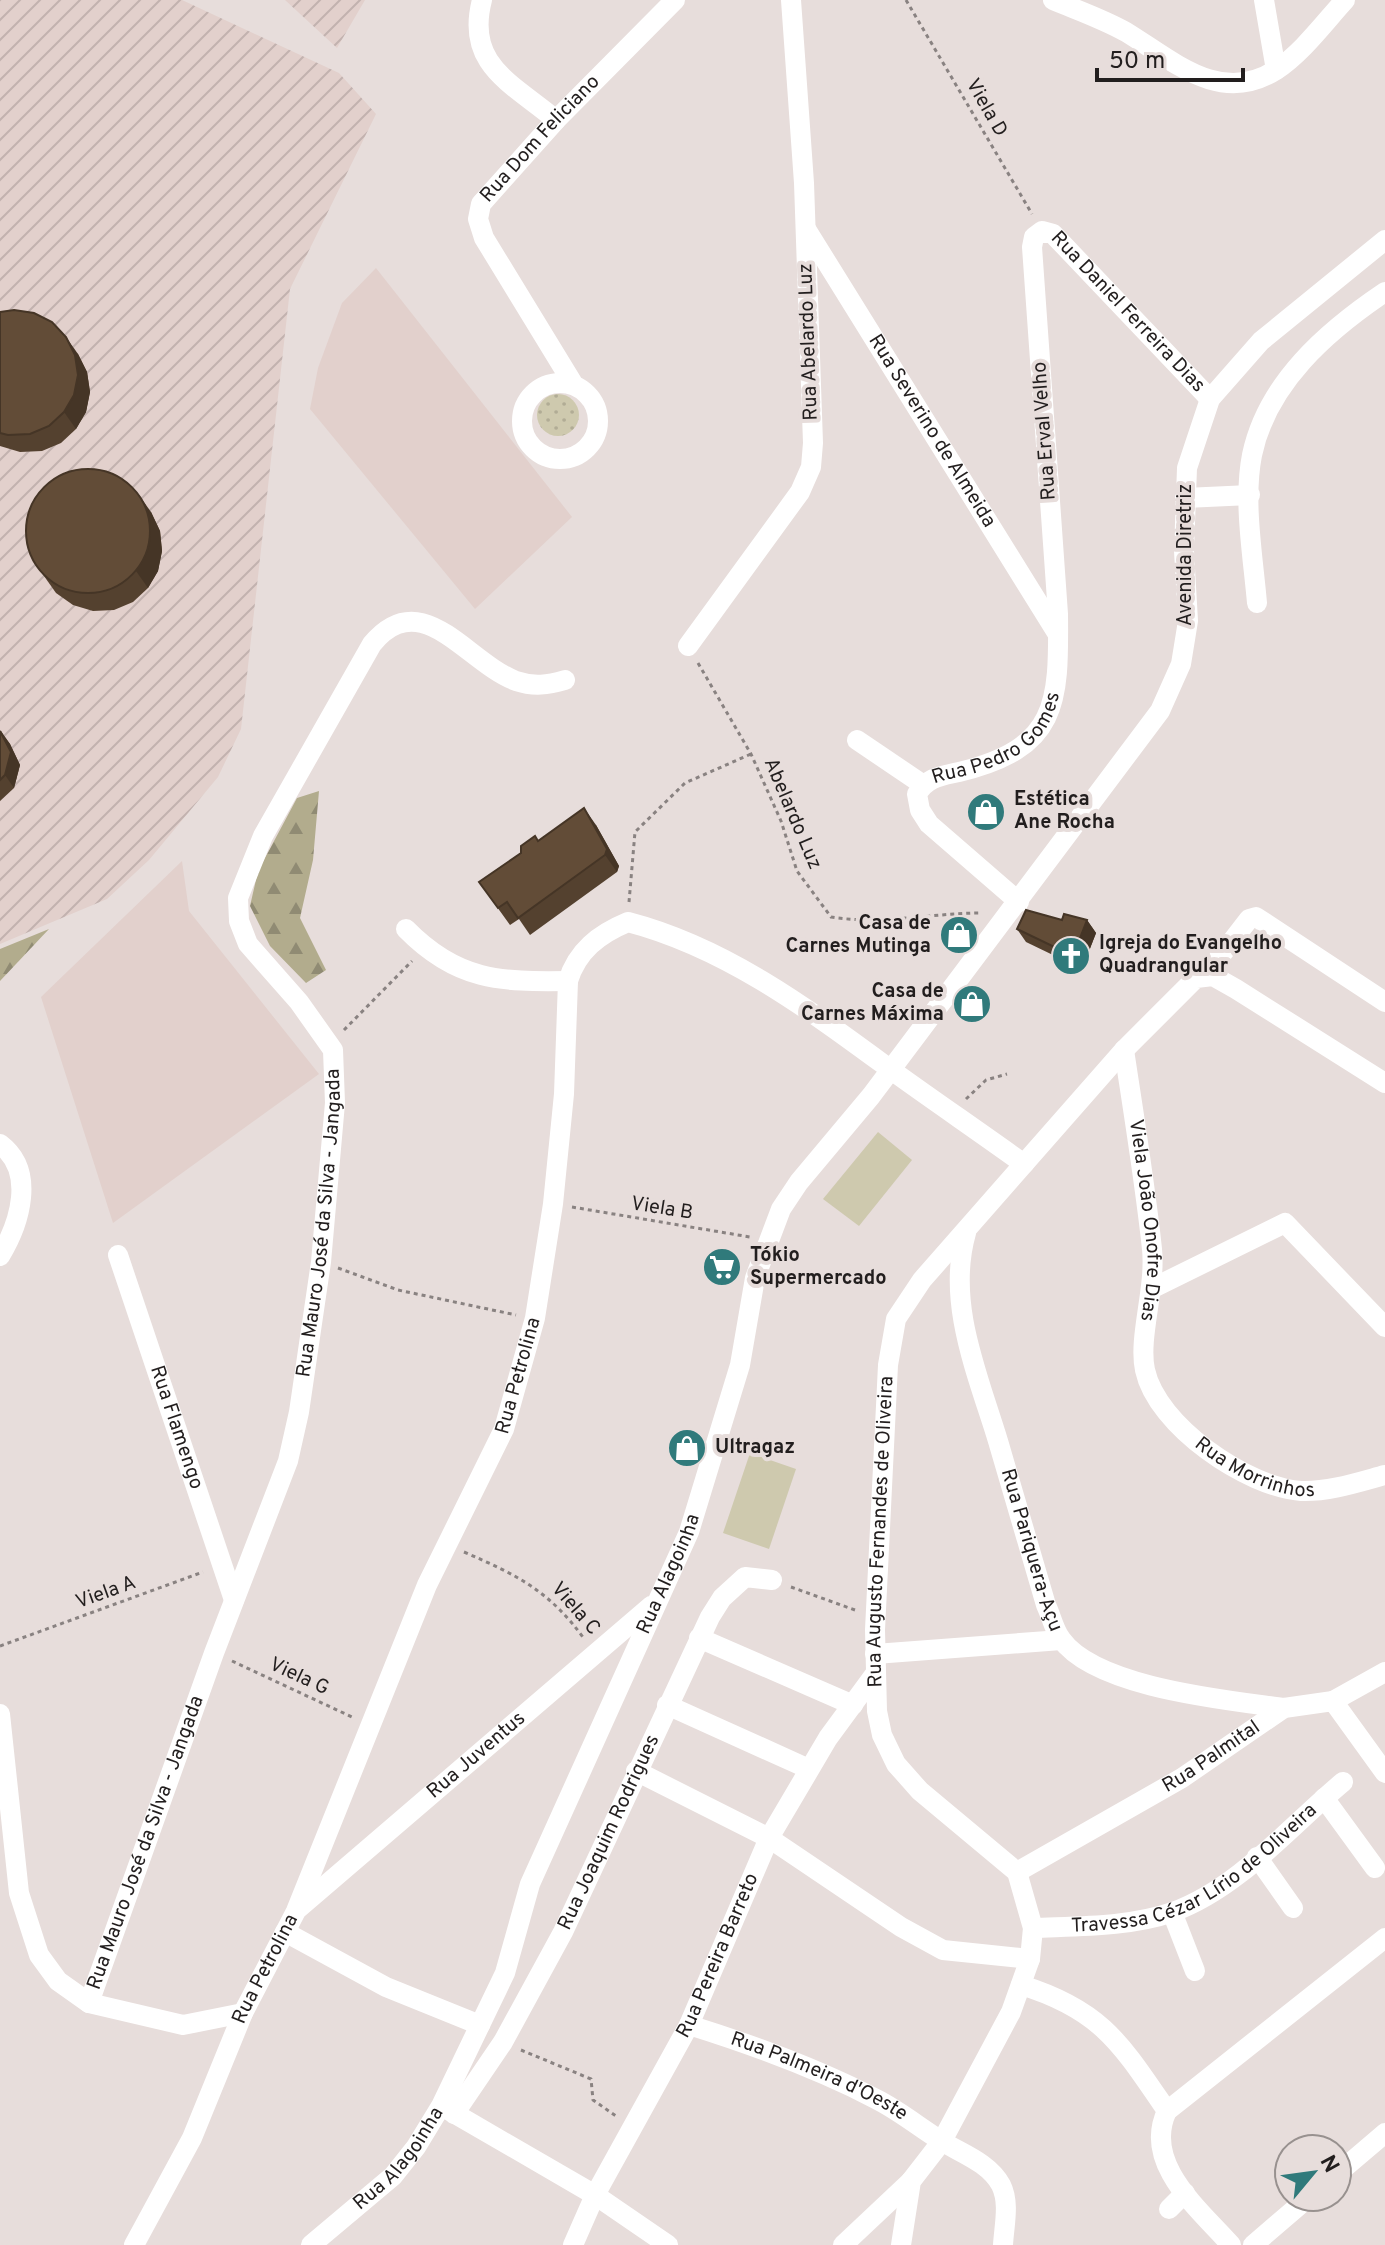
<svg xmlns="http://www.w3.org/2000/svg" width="1385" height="2245" font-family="Overpass,sans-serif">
<defs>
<pattern id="industrial-furrows" width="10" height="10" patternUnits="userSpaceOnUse" patternTransform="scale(2)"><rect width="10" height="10" fill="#e2d0cc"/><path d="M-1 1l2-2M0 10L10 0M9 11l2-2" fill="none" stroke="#c2b2af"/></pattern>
<pattern id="grass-dots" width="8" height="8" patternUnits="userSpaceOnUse" patternTransform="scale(2)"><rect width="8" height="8" fill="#cec9ae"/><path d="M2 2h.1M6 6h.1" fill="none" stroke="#b1ac95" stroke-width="1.8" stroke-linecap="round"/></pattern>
<pattern id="forest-firs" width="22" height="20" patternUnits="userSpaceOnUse" patternTransform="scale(2)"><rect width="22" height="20" fill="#b2ac8d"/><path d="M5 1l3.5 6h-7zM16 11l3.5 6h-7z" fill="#908b73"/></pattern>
</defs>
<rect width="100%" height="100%" fill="#e7dddb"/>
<g fill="#e2d0cc">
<polygon points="376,268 572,517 475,609 310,409 318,368 342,303"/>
<polygon points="182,861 189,911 319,1074 113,1223 41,997"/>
</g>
<g fill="url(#industrial-furrows)">
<polygon points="0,0 182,0 339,73 376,114 290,289 241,729 218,777 149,860 107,899 0,944"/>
<polygon points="285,0 365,0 337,48"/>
</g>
<circle fill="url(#grass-dots)" cx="558" cy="415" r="21"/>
<g fill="url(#forest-firs)">
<polygon points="319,791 313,860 300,918 326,970 306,983 270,946 250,906 258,871 297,798"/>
<polygon points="49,929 0,981 0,949"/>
</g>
<g fill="#cec9ae">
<polygon points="878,1132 912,1160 859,1226 823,1199"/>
<polygon points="750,1453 796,1469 769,1549 723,1533"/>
</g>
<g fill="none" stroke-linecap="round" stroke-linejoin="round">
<g stroke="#898281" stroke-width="3" stroke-dasharray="4 4" stroke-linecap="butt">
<polyline points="906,0 1032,214"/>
<path d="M 698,663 L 751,754 L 781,821 L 797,871 L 831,917 C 881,925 931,913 982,913"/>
<polyline points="629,902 635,832 685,783 751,754"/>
<polyline points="344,1030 412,961"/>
<polyline points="966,1099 986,1080 1007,1074"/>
<polyline points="572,1207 750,1237"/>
<polyline points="338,1268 398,1290 516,1315"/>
<path d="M 464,1552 C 517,1575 550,1591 585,1640"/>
<polyline points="791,1587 855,1610"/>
<polyline points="0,1646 203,1572"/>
<polyline points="232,1661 352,1717"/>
<polyline points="521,2050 591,2079 593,2100 616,2116"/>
</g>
<g stroke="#fff" stroke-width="20">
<path d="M 482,0 C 465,65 512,83 556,120"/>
<path d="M 1053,0 C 1077,10 1103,19 1126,32 C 1172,60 1220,106 1276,70 C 1302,53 1324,23 1345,0"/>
<polyline points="1264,0 1276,70"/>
<path id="s1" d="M 806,229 L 1057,633"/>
<path id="s2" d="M 572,382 L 484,238 L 478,219 L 481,204 L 556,120 L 675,0"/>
<circle cx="560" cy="421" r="38"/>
<polyline points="1185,498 1250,495"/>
<path d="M 1257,603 C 1253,556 1243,501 1252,455 C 1267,383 1327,331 1385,292"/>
<polyline points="688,646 800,492 811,467 813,443 804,183 791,0"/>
<polyline points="857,740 922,784"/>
<path id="s3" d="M 1019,902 L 929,824 L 920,810 L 917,794 C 927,777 941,776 959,772 C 1058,748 1059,704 1058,614 L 1032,247 L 1034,237 L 1042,231 L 1053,234 L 1210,399"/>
<path d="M 406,929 C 457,981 500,982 568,981"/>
<polyline points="1205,976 1249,919 1256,917 1385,1002"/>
<path id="s4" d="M 1124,1050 C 1134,1116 1145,1183 1152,1249 C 1156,1289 1138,1338 1145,1370 C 1157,1426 1247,1487 1301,1491 C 1329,1492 1359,1482 1385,1475"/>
<path d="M 0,1144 C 36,1171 20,1223 0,1256"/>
<path id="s5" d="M 966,1233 C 946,1303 978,1375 998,1441 C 1014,1495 1030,1550 1046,1605 C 1051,1615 1054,1630 1061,1639 C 1096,1688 1227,1700 1284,1708"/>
<path id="s6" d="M 118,1255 L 234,1600"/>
<polyline points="1153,1288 1285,1223 1385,1327"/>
<polyline points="699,1638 853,1705"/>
<polyline points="875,1654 1061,1640"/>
<polyline points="1333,1701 1385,1672"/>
<polyline points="667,1705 809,1769"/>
<polyline points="0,1714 19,1893 39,1955 58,1981 89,2003 183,2025 243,2013"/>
<polyline points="636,1771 769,1838 901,1927 943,1950 1030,1959"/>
<polyline points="1324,1798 1375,1868"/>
<polyline points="1257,1857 1293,1908"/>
<path id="s7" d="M 1017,1872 L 1182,1778 L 1284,1708 L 1333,1701 L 1385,1773"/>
<path id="s8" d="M 299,1908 L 651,1606"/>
<polyline points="1172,1912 1195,1971"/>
<path id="s9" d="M 1033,1928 C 1079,1926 1129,1927 1173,1912 C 1239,1888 1290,1826 1343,1782"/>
<polyline points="285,1932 386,1987 480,2025"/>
<path d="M 1021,1985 C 1102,2010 1121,2044 1167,2111"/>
<path id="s10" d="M 89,2003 L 214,1653 L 288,1461 L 299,1412 L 321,1262 L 335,1103 L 333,1050 L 299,1002 L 248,944 L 239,921 L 238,898 L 263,836 L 372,644 C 422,584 466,662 516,681 C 534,687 548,685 565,680"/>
<path id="s11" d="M 689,2025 C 753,2045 816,2068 876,2099 C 900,2111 920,2128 943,2142 C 963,2154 989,2163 1001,2185 C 1010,2203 1004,2226 1003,2245"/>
<polyline points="445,2108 595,2195 668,2245"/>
<path id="s12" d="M 454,2114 L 503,2042 L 563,1932 L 710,1617 L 722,1598 L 745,1577 L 772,1580"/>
<polyline points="1337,2174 1385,2133"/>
<polyline points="1169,2209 1185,2193"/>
<path id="s13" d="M 134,2245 L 192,2138 L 243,2013 L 296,1911 L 427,1585 L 504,1429 L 535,1318 L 553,1204 L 564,1094 L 568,981 C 577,951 599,934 628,922 C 728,948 812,1012 894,1072 C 937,1103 981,1133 1024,1164"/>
<path id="s14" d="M 311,2245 L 393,2176 L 416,2147 L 441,2106 L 505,1973 L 530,1884 L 689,1532 L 740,1365 L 755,1278 L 781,1209 L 799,1182 L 871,1096 L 1160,711 L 1181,664 L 1188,621 L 1184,551 L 1187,468 L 1210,399 L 1261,341 L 1385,240"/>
<path id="s15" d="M 573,2245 L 595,2195 L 689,2025 L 769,1838 L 828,1738 L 875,1674"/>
<polyline points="843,2245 911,2181"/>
<path id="s16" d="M 901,2245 L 911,2181 L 942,2141 L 1011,2012 L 1030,1959 L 1033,1928 L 1017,1872 L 920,1791 L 896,1764 L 882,1735 L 877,1711 L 875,1630 L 888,1365 L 896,1319 L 922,1280 L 1124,1050 L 1196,978 L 1213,976 L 1236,989 L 1385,1083"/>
<path d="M 1231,2245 C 1199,2209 1142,2163 1167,2111 L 1385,1938"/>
<polyline points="1253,2245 1309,2197"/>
</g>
</g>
<g fill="#54412f">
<polygon points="0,312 78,354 87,372 90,392 86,412 76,429 61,443 42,451 20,452 0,446"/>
<polygon points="151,512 160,531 162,551 158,571 148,588 133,602 114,610 93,611 73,605 56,593 32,559"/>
<polygon points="0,731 10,744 20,765 14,788 0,801"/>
<polygon points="596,825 619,866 617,872 530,935 519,919 510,925 479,882 538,841"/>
<polygon points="1062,920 1087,920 1096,933 1082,969 1026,942 1017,929"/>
</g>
<g fill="#453526">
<polygon points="66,337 78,354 87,372 90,392 86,412 76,429 64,412"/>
<polygon points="139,495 151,512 160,531 162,551 158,571 148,588 136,571"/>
<polygon points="1,731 10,744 20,765 14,788 5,775"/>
<polygon points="584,808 596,825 619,866 617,872 605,855"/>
<polygon points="1087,920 1096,933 1082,969 1073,956"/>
</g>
<g fill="#624c37" stroke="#453526" stroke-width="2">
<polygon points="14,310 34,313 52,322 66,337 75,355 78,375 74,395 64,412 49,426 30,434 8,435 0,433 0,312"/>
<circle cx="88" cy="531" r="62"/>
<polygon points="0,731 11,752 5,775 0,780"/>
<polygon points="584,808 607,849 605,855 518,918 507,902 498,908 479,882 521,853 521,846 535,836 538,841"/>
<polygon points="1026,910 1062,920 1064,914 1087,920 1073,956 1017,929"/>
</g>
<defs>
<g id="shop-disc" transform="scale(2)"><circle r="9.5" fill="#307a7b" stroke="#e7dddb"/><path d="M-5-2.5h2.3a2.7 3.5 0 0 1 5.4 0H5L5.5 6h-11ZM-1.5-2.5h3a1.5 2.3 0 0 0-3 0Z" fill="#fff"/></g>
<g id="church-disc" transform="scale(2)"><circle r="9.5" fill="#307a7b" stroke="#e7dddb"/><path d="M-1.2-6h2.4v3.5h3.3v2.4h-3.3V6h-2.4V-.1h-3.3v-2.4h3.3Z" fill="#fff"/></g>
<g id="supermarket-disc" transform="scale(2)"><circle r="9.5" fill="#307a7b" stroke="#e7dddb"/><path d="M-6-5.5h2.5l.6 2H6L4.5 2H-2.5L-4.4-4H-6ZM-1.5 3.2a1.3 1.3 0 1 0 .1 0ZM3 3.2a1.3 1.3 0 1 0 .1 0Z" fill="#fff"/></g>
</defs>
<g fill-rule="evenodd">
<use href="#shop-disc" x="986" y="812"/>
<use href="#shop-disc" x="959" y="935"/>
<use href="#church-disc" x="1071" y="956"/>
<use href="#shop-disc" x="972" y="1004"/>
<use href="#supermarket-disc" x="722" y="1267"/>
<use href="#shop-disc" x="687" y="1448"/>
</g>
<g text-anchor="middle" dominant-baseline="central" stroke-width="8" stroke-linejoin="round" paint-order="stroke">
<g font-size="20" fill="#221e1e" stroke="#e7dddb">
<text transform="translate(986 108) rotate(60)">Viela D</text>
<text stroke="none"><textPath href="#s2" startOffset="292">Rua Dom Feliciano</textPath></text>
<text stroke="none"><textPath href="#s3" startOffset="920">Rua Daniel Ferreira Dias</textPath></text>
<text transform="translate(809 342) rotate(-92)">Rua Abelardo Luz</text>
<text stroke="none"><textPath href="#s1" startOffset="238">Rua Severino de Almeida</textPath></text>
<text transform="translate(1045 431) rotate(-94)">Rua Erval Velho</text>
<text transform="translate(1186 555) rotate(-90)">Avenida Diretriz</text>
<text stroke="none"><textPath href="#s3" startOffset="254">Rua Pedro Gomes</textPath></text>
<text transform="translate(792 814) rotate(67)">Abelardo Luz</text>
<text transform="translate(662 1209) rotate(9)">Viela B</text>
<text stroke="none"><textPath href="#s4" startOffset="172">Viela João Onofre Dias</textPath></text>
<text stroke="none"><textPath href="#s10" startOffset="818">Rua Mauro José da Silva - Jangada</textPath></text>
<text stroke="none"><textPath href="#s13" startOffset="952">Rua Petrolina</textPath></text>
<text stroke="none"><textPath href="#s6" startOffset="182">Rua Flamengo</textPath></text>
<text stroke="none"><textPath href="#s4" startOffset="478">Rua Morrinhos</textPath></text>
<text stroke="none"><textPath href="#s16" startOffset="806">Rua Augusto Fernandes de Oliveira</textPath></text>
<text stroke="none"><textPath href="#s5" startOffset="328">Rua Pariquera-Açu</textPath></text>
<text stroke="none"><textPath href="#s14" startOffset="772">Rua Alagoinha</textPath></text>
<text transform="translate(106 1593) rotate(-20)">Viela A</text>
<text transform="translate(575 1609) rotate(49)">Viela C</text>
<text transform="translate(299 1677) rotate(25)">Viela G</text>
<text stroke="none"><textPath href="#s8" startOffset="234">Rua Juventus</textPath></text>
<text stroke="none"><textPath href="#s7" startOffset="226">Rua Palmital</textPath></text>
<text stroke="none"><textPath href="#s12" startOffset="322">Rua Joaquim Rodrigues</textPath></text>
<text stroke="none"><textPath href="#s10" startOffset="170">Rua Mauro José da Silva - Jangada</textPath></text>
<text stroke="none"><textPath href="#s9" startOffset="178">Travessa Cézar Lírio de Oliveira</textPath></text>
<text stroke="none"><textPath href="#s15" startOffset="324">Rua Pereira Barreto</textPath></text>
<text stroke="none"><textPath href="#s13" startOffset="306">Rua Petrolina</textPath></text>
<text stroke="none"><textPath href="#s11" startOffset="140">Rua Palmeira d'Oeste</textPath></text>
<text stroke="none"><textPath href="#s14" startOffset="124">Rua Alagoinha</textPath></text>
</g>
<g font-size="20" font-weight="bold" fill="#221e1e" stroke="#e7dddb" text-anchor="start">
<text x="1014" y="800">Estética<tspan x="1014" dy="23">Ane Rocha</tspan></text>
<text x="931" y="924" text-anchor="end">Casa de<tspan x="931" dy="23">Carnes Mutinga</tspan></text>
<text x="1099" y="944">Igreja do Evangelho<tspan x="1099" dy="23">Quadrangular</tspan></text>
<text x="944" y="992" text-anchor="end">Casa de<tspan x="944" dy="23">Carnes Máxima</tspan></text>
<text x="750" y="1256">Tókio<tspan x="750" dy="23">Supermercado</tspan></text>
<text x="715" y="1448">Ultragaz</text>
</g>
</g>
<g transform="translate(1313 2173) rotate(61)"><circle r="38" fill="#e7dddb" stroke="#98918f" stroke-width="2"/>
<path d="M0-6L14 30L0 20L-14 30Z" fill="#307a7b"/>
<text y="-12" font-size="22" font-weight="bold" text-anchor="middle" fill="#221e1e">N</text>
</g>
<path d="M1097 68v12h146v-12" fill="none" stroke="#221e1e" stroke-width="4"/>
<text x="1109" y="68" font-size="24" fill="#221e1e" stroke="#e7dddb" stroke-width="6" paint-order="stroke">50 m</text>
</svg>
